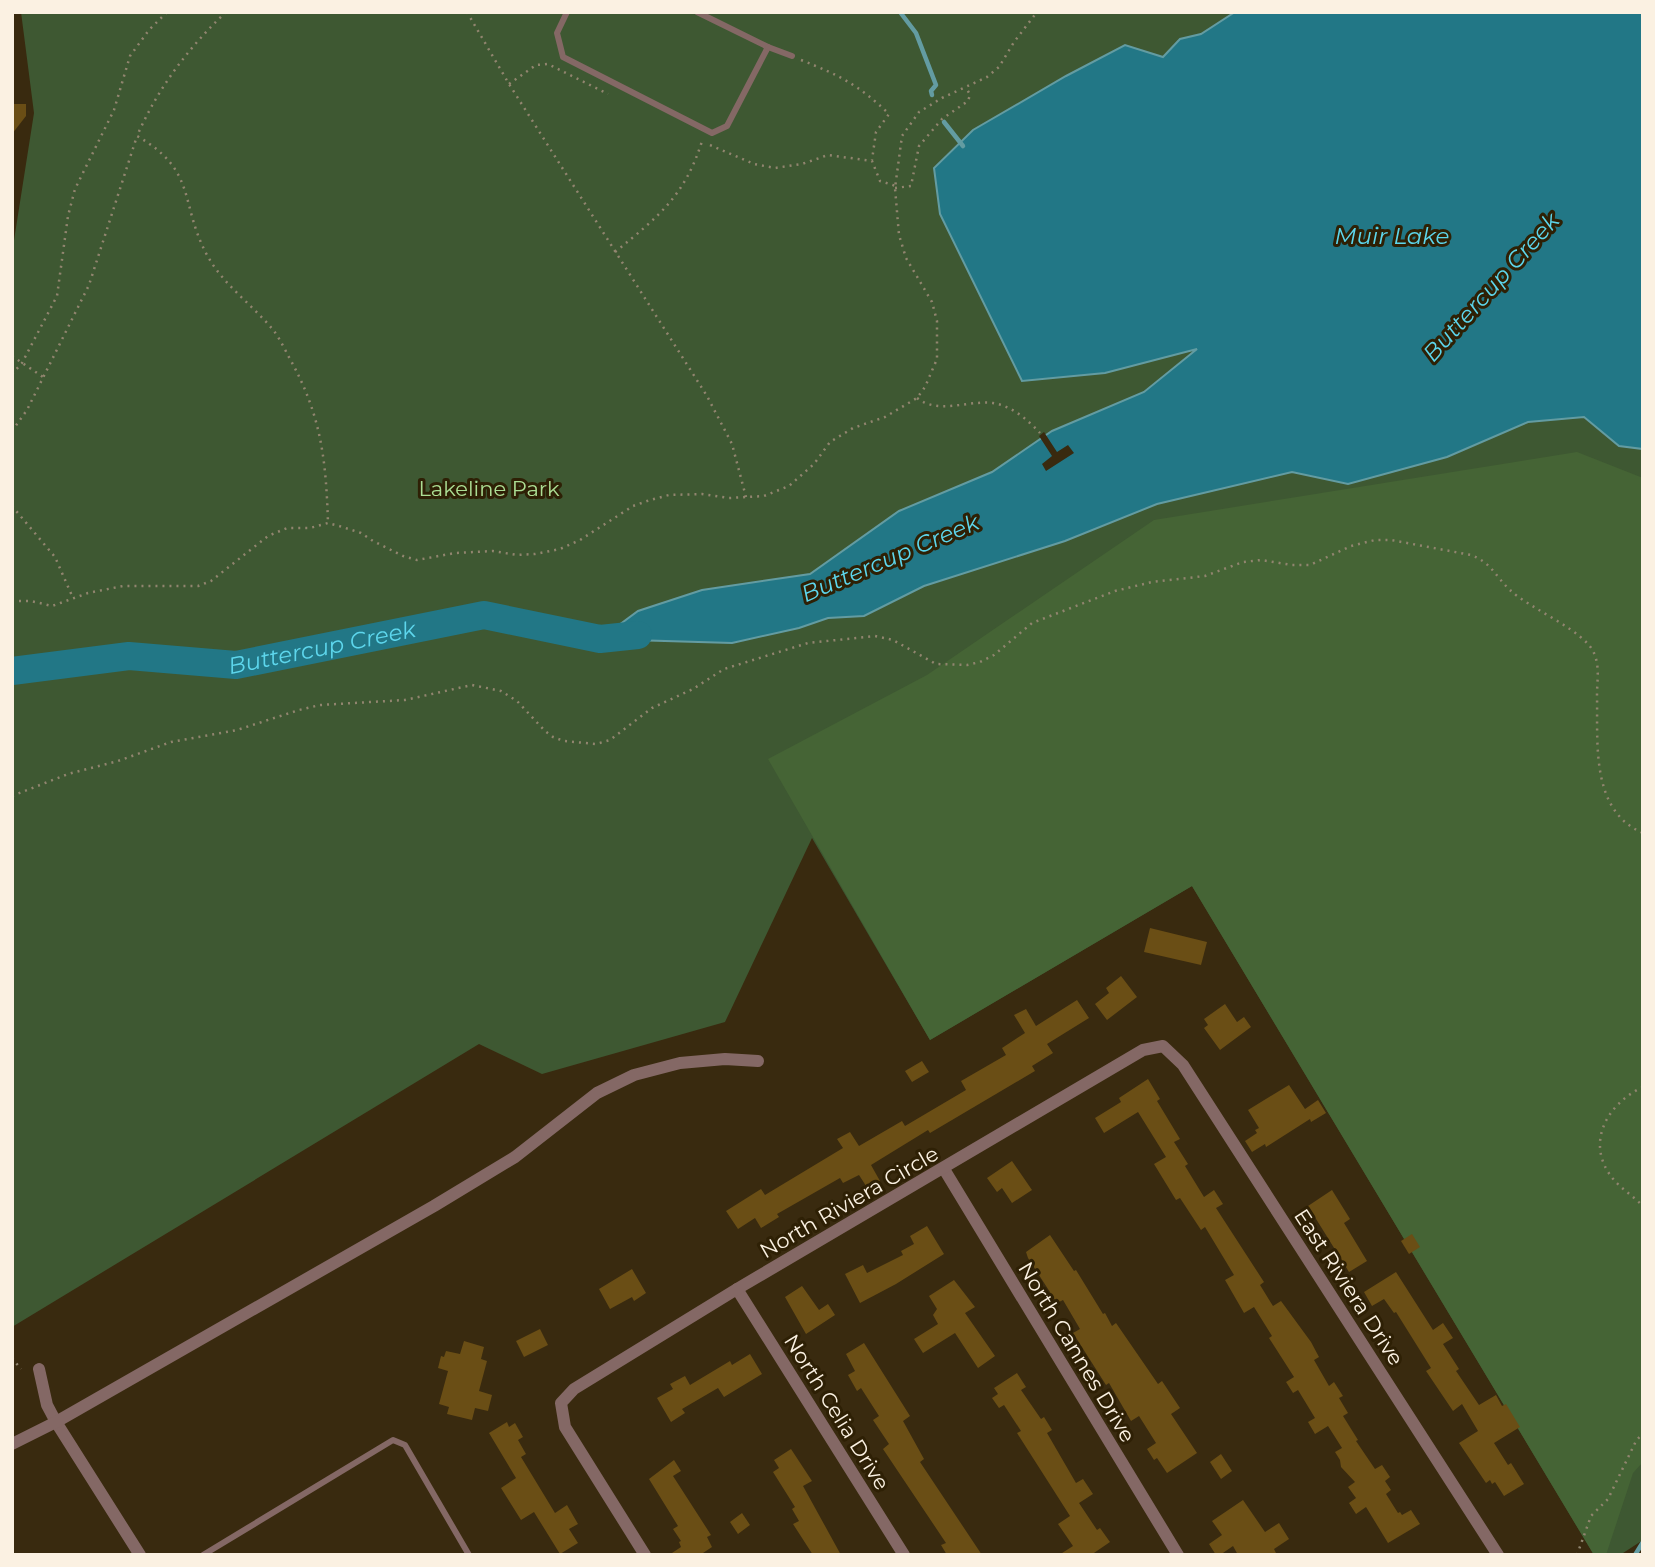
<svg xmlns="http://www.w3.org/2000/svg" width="1655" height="1567" font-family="Montserrat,sans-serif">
<rect width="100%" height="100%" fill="#392a0f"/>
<polygon fill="#3e5832" points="21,12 1643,12 1643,1540 1620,1555 1594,1555 1192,886 930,1040 812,838 725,1022 542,1074 479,1044 12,1327 12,253 34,113"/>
<polygon fill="#456435" points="1577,452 1643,478 1643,1462 1633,1473 1606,1555 1594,1555 1192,886 930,1040 768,759 927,675 1154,520"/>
<polygon fill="#227786" stroke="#639ca2" stroke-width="2" points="1235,12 1643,12 1643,449 1619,446 1584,417 1528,422 1447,457 1348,484 1292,472 1157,504 1065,541 924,586 864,616 828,618 799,628 732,643 600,639 638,611 702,590 810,574 899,511 992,472 1052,431 1144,392 1197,349 1105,373 1022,381 940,214 934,168 973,130 1066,76 1125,45 1163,57 1180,39 1201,34"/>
<polygon fill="#392a0f" points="1044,432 1057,452 1068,445 1074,453 1046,471 1042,464 1052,456 1039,436"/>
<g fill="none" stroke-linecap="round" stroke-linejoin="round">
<g stroke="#639ca2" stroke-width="4.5">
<polyline points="900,12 916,33 936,85 931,91 932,95"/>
<polyline points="944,122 963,146"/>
<polyline points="1635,1555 1643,1542"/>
</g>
<path stroke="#227786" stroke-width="28" id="s1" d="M 12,671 L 129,656 L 236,665 L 484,615 L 600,639 L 638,635"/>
</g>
<g fill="#6a4e15">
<polygon points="12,104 26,104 26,116 12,134"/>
<polygon points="1150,928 1207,942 1201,965 1144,952"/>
<polygon points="1121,976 1137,997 1107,1020 1095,1004 1109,993 1106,988"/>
<polygon points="1077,1000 1089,1018 1047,1044 1053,1053 1032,1066 1035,1071 930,1133 928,1130 871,1165 880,1181 868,1189 859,1175 843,1183 840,1178 777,1214 779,1217 761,1228 755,1218 738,1229 726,1211 761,1189 765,1195 838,1151 843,1148 837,1139 850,1132 859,1146 902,1121 905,1126 966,1090 961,1081 1006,1055 1002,1048 1025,1033 1014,1015 1026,1009 1036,1026"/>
<polygon points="1225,1004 1237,1022 1244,1017 1251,1027 1220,1050 1204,1028 1208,1025 1204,1019"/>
<polygon points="922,1061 929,1072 912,1082 905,1071"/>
<polygon points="1148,1079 1160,1099 1157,1101 1180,1139 1174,1142 1188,1164 1185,1166 1204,1197 1214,1190 1223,1204 1216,1208 1264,1282 1260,1285 1273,1306 1281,1301 1311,1342 1319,1357 1314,1360 1329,1386 1334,1382 1343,1396 1339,1398 1348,1413 1343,1416 1358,1440 1356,1441 1375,1469 1382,1465 1390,1477 1385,1481 1391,1490 1386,1494 1398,1513 1400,1512 1402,1515 1411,1510 1420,1524 1388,1543 1366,1507 1356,1514 1349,1503 1356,1498 1348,1487 1355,1482 1341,1467 1340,1460 1335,1452 1342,1448 1328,1426 1315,1434 1308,1422 1315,1418 1298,1390 1293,1393 1286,1382 1294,1377 1269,1338 1272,1336 1254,1307 1244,1313 1225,1280 1234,1275 1205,1227 1201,1230 1180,1198 1176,1200 1154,1164 1166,1157 1138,1112 1104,1133 1095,1118 1121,1102 1119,1098"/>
<polygon points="1289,1085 1305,1109 1318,1100 1326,1113 1311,1122 1310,1119 1266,1147 1265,1144 1252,1152 1245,1141 1257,1133 1255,1130 1259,1128 1248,1110"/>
<polygon points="1012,1161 1032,1190 1012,1203 1002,1188 997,1192 987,1178"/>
<polygon points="1332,1190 1350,1219 1344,1223 1367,1261 1349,1272 1308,1206"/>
<polygon points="927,1226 944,1254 896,1284 860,1303 845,1274 863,1265 867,1273 903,1255 901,1251 914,1244 910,1236"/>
<polygon points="1412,1234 1420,1247 1409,1254 1401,1241"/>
<polygon points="1050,1235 1074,1271 1076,1270 1103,1314 1105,1313 1112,1326 1116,1323 1158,1384 1162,1381 1180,1408 1171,1414 1197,1453 1167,1473 1157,1458 1154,1460 1147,1449 1156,1443 1139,1416 1131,1421 1109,1383 1106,1385 1073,1333 1080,1329 1063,1300 1057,1303 1028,1258 1026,1252"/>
<polygon points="632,1269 646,1293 634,1301 632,1297 610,1309 599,1289"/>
<polygon points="1396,1272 1433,1330 1443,1323 1453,1338 1443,1344 1459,1369 1456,1371 1479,1405 1496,1395 1502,1406 1506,1404 1520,1427 1494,1443 1508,1465 1511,1463 1524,1484 1504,1496 1495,1482 1492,1484 1490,1480 1486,1483 1459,1443 1478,1431 1462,1404 1453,1411 1426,1371 1431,1368 1396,1312 1394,1313 1384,1299 1372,1306 1364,1292"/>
<polygon points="954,1280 975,1307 965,1313 995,1356 978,1368 955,1333 923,1353 914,1339 938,1324 933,1315 937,1309 929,1296"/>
<polygon points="802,1286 819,1310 828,1304 835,1315 806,1334 785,1297"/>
<polygon points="540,1329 548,1345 524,1357 516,1341"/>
<polygon points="464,1341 484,1347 481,1359 487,1361 479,1391 492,1395 488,1411 475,1408 472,1420 447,1414 449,1407 439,1404 448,1371 438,1368 441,1356 444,1357 446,1351 460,1354"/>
<polygon points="864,1343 910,1416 903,1421 924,1459 920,1462 982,1555 947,1555 941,1545 946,1543 883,1449 889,1444 873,1420 879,1416 861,1388 857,1391 848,1375 855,1371 846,1354"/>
<polygon points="750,1354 762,1374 724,1397 718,1388 682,1409 685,1413 671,1422 657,1398 673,1389 670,1384 685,1376 690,1385 730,1361 732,1365"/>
<polygon points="1017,1373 1026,1387 1021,1390 1041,1419 1044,1417 1052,1430 1047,1433 1076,1483 1083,1479 1093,1494 1079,1503 1097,1530 1100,1528 1110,1542 1091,1555 1059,1555 1073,1546 1058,1524 1070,1516 1017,1433 1021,1431 1004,1405 999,1408 992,1398 998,1394 994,1388"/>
<polygon points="507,1422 509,1427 515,1423 523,1437 518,1440 526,1454 521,1457 555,1513 567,1505 578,1524 569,1529 578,1543 560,1554 534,1512 521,1520 501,1488 516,1478 489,1433"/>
<polygon points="791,1449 812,1481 803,1486 841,1555 813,1555 793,1524 799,1521 792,1509 795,1507 773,1472 779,1468 774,1460"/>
<polygon points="1221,1454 1232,1471 1221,1479 1210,1462"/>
<polygon points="674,1460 681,1471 673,1476 711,1535 707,1537 712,1547 700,1555 669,1555 681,1547 679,1542 681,1541 673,1529 678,1526 649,1479"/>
<polygon points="1243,1500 1265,1532 1279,1523 1289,1539 1274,1549 1277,1555 1238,1555 1233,1546 1220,1555 1216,1555 1209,1544 1222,1535 1212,1521"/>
<polygon points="742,1513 750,1525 738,1534 730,1522"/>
</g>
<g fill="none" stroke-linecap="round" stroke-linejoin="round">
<g stroke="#91856f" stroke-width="2.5" stroke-dasharray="2 5" stroke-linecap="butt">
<path d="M 226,12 C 188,48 158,88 137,136 C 198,171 179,203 207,255 C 223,285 253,305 274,331 C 280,339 285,350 290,359 C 321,415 326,459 328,523"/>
<polyline points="467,12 509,84 707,396 732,444 746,497"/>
<path d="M 801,60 C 839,75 859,85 889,114 L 876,132 L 872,160"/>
<polyline points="509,84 536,65 548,64 608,94"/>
<polyline points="710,145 754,164 775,168 802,164 828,155 872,161 880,181 896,186"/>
<polyline points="895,188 911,186 919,146 942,119 968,101 970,95 966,87"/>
<path d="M 615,252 C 658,217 685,196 702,141 L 704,142"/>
<polyline points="12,356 43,377"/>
<polyline points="12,374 22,363 57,296 68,216 75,189 114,110 130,56 149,30 167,12"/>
<path d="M 917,398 C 939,415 967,400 993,403 C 1012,406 1028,420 1040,433"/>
<polyline points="12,431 27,410 89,285 137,136"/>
<polyline points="12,506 55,557 73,598"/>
<polyline points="12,601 31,601 52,606 88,593 123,586 198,586 211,581 268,536 287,528 310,528 328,523 339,526 361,533 373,541 403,556 417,560 455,553 493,551 517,555 535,554 560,549 580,540 633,506 650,500 669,495 702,494 729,498 764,496 789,486 814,464 830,442 853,428 885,417 917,398 925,387 937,359 937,321 932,302 906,258 899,235 895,188 902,136 919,112 942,98 987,77 999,67 1014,42 1037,12"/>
<path d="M 12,796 L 68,774 L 118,761 L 171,742 L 237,730 L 299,710 L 320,705 L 405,700 L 472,685 L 501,691 L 517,701 L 545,731 L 553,737 L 564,741 L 596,744 L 610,740 L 652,708 L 693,689 L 724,669 L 808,643 L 875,636 L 893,640 L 936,664 L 967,665 L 980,662 L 994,655 L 1032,623 L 1115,591 L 1152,582 L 1205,576 L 1243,562 L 1261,560 L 1292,565 L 1310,565 L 1351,546 L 1375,540 L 1391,540 L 1471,555 C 1492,563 1495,576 1510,590 C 1530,609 1584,630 1594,653 C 1600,667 1597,681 1597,695 C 1598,742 1590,811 1643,833"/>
<path d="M 1643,1087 C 1606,1104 1584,1145 1614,1180 C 1622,1189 1634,1197 1643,1206"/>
<polyline points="12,1358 21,1369"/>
<polyline points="1577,1555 1591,1516 1608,1499 1636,1441 1643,1433"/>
</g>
<g stroke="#846865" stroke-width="6">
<polyline points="567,12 557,33 563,57 712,133 727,126 768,47 697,12"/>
<polyline points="768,47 792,56"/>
<polyline points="203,1555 393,1440 405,1445 469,1555"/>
</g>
<g stroke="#846865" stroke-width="12">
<polyline points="944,1169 1178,1555"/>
<polyline points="737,1289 904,1555"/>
<polyline points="39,1369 47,1405 56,1422 140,1555"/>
<polyline points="12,1444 56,1422 434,1206 515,1157 597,1093 634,1075 680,1063 725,1059 758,1061"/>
<polyline points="645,1555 565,1427 561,1403 574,1389 737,1289 1143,1050 1163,1046 1183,1065 1498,1555"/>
</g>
</g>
<g text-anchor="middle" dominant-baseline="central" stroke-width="6" stroke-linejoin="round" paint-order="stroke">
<g font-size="21" fill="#acde94" stroke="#2e2005">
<text x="489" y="488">Lakeline Park</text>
</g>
<g font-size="21" fill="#fbf1e2" stroke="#2e2005">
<text transform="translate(849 1202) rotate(-30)">North Riviera Circle</text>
<text transform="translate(1349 1287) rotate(57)">East Riviera Drive</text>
<text transform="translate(1077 1352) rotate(59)">North Cannes Drive</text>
<text transform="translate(837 1412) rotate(58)">North Celia Drive</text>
</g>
<g font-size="23" font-style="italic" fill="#5dd6ec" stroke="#2e2005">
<text x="1392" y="236">Muir Lake</text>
<text transform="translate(1491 287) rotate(-48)">Buttercup Creek</text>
<text transform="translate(890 558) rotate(-23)">Buttercup Creek</text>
<text stroke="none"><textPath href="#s1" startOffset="313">Buttercup Creek</textPath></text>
</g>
</g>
<rect width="1655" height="1567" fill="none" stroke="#fbf1e2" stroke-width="28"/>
</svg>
